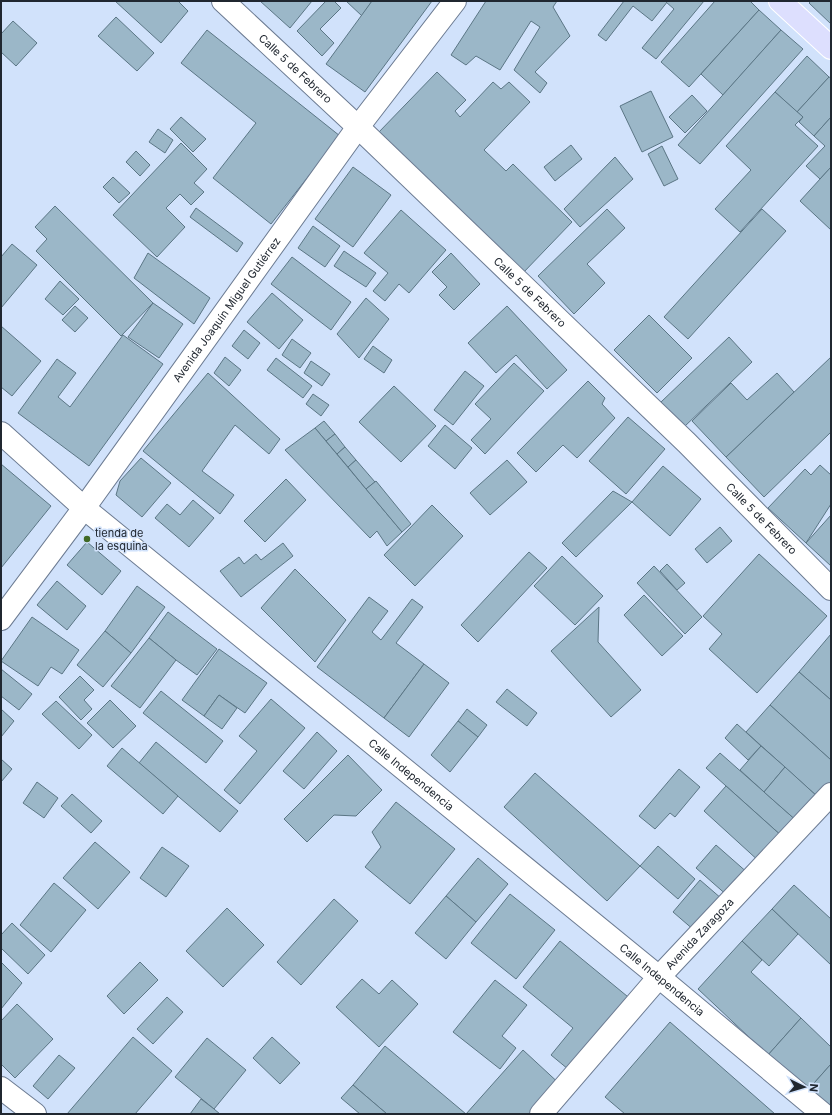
<svg xmlns="http://www.w3.org/2000/svg" width="832" height="1115" font-family="Inter,sans-serif">
<rect width="100%" height="100%" fill="#d1e2fb"/>
<g fill="#9bb7c8" stroke="#5b7685">
<polygon points="115,1 178,1 188,11 161,43"/>
<polygon points="260,1 312,1 290,28"/>
<polygon points="326,1 334,1 341,8 320,29 334,43 322,56 297,31"/>
<polygon points="346,1 372,1 362,16"/>
<polygon points="372,1 432,1 365,92 326,64"/>
<polygon points="486,1 557,1 553,7 570,36 535,72 547,83 540,93 514,70 540,27 531,21 500,70 476,56 466,65 451,55"/>
<polygon points="624,1 668,1 652,21 633,6 606,41 598,35"/>
<polygon points="668,1 704,1 656,59 642,48 674,9 666,2"/>
<polygon points="715,1 750,1 759,10 689,87 661,62"/>
<polygon points="811,1 831,1 831,24 809,3"/>
<polygon points="759,10 781,30 723,95 701,74"/>
<polygon points="116,17 154,53 137,71 98,36"/>
<polygon points="13,21 37,43 16,66 1,52 1,34"/>
<polygon points="207,30 340,136 271,224 213,178 256,123 181,63"/>
<polygon points="781,30 803,49 700,164 678,145"/>
<polygon points="807,56 829,77 797,112 775,92"/>
<polygon points="437,72 466,100 455,111 460,117 493,82 501,89 509,82 530,102 484,150 506,171 513,164 572,222 522,274 378,133"/>
<polygon points="829,77 831,78 831,117 814,136 799,122 803,117 797,112"/>
<polygon points="651,91 673,137 642,152 620,106"/>
<polygon points="775,92 803,117 795,125 818,146 740,232 715,209 751,170 726,146"/>
<polygon points="692,95 707,111 685,133 669,117"/>
<polygon points="181,117 206,139 193,152 170,129"/>
<polygon points="831,117 831,167 820,179 806,166 825,146 814,136"/>
<polygon points="158,129 173,140 165,153 149,142"/>
<polygon points="181,143 207,169 194,183 204,192 191,205 180,194 166,208 185,227 157,257 113,215"/>
<polygon points="571,145 582,159 555,181 544,167"/>
<polygon points="662,146 678,179 664,186 648,154"/>
<polygon points="136,151 150,165 140,176 126,162"/>
<polygon points="615,157 633,179 580,227 564,209"/>
<polygon points="353,167 391,195 353,247 315,219"/>
<polygon points="831,167 831,230 800,201"/>
<polygon points="113,177 130,193 119,203 103,187"/>
<polygon points="55,206 153,303 121,336 36,251 47,239 35,227"/>
<polygon points="196,208 243,243 237,252 190,217"/>
<polygon points="607,209 625,228 587,264 605,283 574,314 538,276"/>
<polygon points="762,209 786,231 688,339 664,317"/>
<polygon points="401,210 446,250 409,293 399,284 385,301 373,291 388,273 364,253"/>
<polygon points="313,226 340,246 325,267 298,248"/>
<polygon points="12,244 37,265 1,308 1,257"/>
<polygon points="344,251 376,273 366,287 334,266"/>
<polygon points="148,253 210,298 194,324 134,278"/>
<polygon points="451,253 480,284 454,310 439,295 447,287 432,272"/>
<polygon points="292,257 351,302 331,330 271,284"/>
<polygon points="60,281 79,299 63,315 45,299"/>
<polygon points="272,293 303,320 279,349 247,322"/>
<polygon points="366,298 389,319 359,358 337,334"/>
<polygon points="153,303 183,324 159,358 128,337"/>
<polygon points="75,306 88,318 75,332 62,320"/>
<polygon points="507,306 567,370 547,389 516,355 496,373 468,343"/>
<polygon points="649,315 692,358 657,393 614,350"/>
<polygon points="1,326 41,361 12,396 1,387"/>
<polygon points="244,330 260,343 248,359 232,346"/>
<polygon points="123,335 163,364 89,466 18,413 57,359 76,373 58,397 70,407"/>
<polygon points="729,337 752,362 684,427 661,402"/>
<polygon points="292,339 311,353 300,368 282,355"/>
<polygon points="373,346 392,360 384,373 364,359"/>
<polygon points="225,357 241,370 229,386 214,373"/>
<polygon points="831,357 831,432 764,497 726,457"/>
<polygon points="276,358 312,386 303,398 267,370"/>
<polygon points="311,361 330,374 322,386 304,373"/>
<polygon points="514,363 544,391 485,454 471,440 491,419 475,404"/>
<polygon points="465,371 484,386 453,425 434,410"/>
<polygon points="208,373 280,439 269,454 235,425 202,471 234,495 220,514 143,451"/>
<polygon points="777,373 794,392 726,457 692,421 731,383 747,400"/>
<polygon points="588,381 605,398 602,404 615,418 577,458 563,445 536,472 517,453"/>
<polygon points="394,386 436,426 401,462 359,422"/>
<polygon points="313,394 329,405 321,416 306,404"/>
<polygon points="628,417 665,449 626,494 589,461"/>
<polygon points="324,421 335,434 326,441 315,428"/>
<polygon points="445,425 472,448 455,469 428,446"/>
<polygon points="315,428 402,532 387,546 377,531 370,538 285,450"/>
<polygon points="335,434 345,447 337,454 326,441"/>
<polygon points="345,447 356,460 348,467 337,454"/>
<polygon points="141,458 171,483 142,517 116,495 120,481"/>
<polygon points="356,460 375,482 366,489 348,467"/>
<polygon points="507,460 527,482 490,515 470,493"/>
<polygon points="1,464 51,506 1,568"/>
<polygon points="820,465 831,475 831,504 806,543 768,508 805,469 811,475"/>
<polygon points="663,466 701,499 670,536 632,502"/>
<polygon points="286,479 306,500 265,542 244,521"/>
<polygon points="376,481 411,524 402,532 366,489"/>
<polygon points="613,491 632,502 576,557 562,543"/>
<polygon points="193,500 214,518 189,547 155,518 167,504 180,515"/>
<polygon points="432,505 463,536 415,586 384,555"/>
<polygon points="831,515 831,566 806,543"/>
<polygon points="720,527 732,541 707,563 695,549"/>
<polygon points="87,542 121,571 102,595 67,565"/>
<polygon points="283,543 293,556 241,597 220,571 239,557 244,564 256,554 261,560"/>
<polygon points="529,552 547,568 478,642 461,625"/>
<polygon points="759,554 827,616 757,693 709,649 722,634 703,616"/>
<polygon points="562,556 603,596 575,625 534,586"/>
<polygon points="667,564 685,583 677,590 660,571"/>
<polygon points="654,566 702,617 685,634 637,583"/>
<polygon points="295,569 346,620 315,662 261,608"/>
<polygon points="57,581 86,606 67,630 37,605"/>
<polygon points="137,586 165,607 131,653 105,631"/>
<polygon points="644,595 683,636 662,656 624,615"/>
<polygon points="369,597 388,611 372,632 381,640 412,599 423,607 396,643 424,664 384,718 317,667"/>
<polygon points="599,607 598,642 641,690 611,717 551,651"/>
<polygon points="168,612 217,649 197,675 176,660 149,638"/>
<polygon points="32,617 79,650 62,674 51,667 38,686 1,661"/>
<polygon points="105,631 131,653 103,687 77,665"/>
<polygon points="831,634 831,700 799,672"/>
<polygon points="149,638 176,660 140,708 111,686"/>
<polygon points="219,649 267,683 245,713 219,695 204,716 182,700"/>
<polygon points="424,664 449,683 409,737 384,718"/>
<polygon points="1,669 32,694 19,710 1,696"/>
<polygon points="799,672 831,700 831,760 770,705"/>
<polygon points="80,676 94,690 84,700 92,709 81,720 59,697"/>
<polygon points="507,689 537,713 527,726 496,702"/>
<polygon points="161,691 223,741 206,763 143,713"/>
<polygon points="219,695 237,708 222,729 204,716"/>
<polygon points="271,699 305,728 240,804 224,790 257,751 239,736"/>
<polygon points="110,700 136,726 113,748 87,723"/>
<polygon points="56,701 92,735 79,749 42,714"/>
<polygon points="770,705 831,760 831,784 819,798 746,732"/>
<polygon points="1,709 14,721 1,737"/>
<polygon points="467,709 487,725 478,737 458,721"/>
<polygon points="458,721 478,737 450,772 431,755"/>
<polygon points="737,724 761,746 748,760 725,738"/>
<polygon points="317,732 337,751 304,789 283,771"/>
<polygon points="156,742 238,811 220,832 139,763"/>
<polygon points="761,746 785,767 764,792 740,770"/>
<polygon points="122,748 178,796 163,814 107,766"/>
<polygon points="720,753 798,822 784,838 706,768"/>
<polygon points="348,755 382,790 356,816 334,815 307,842 284,819"/>
<polygon points="1,759 12,769 1,782"/>
<polygon points="785,767 819,798 798,822 764,792"/>
<polygon points="679,769 700,787 675,817 670,813 655,829 639,816"/>
<polygon points="535,773 640,866 607,901 504,807"/>
<polygon points="37,782 58,798 44,818 23,803"/>
<polygon points="726,786 784,838 761,863 704,811"/>
<polygon points="72,794 102,821 91,833 61,806"/>
<polygon points="396,802 455,849 410,904 365,867 381,847 372,832"/>
<polygon points="95,842 130,872 98,909 63,878"/>
<polygon points="716,845 749,874 729,897 696,868"/>
<polygon points="658,846 695,879 678,899 640,866"/>
<polygon points="162,847 189,866 166,897 140,878"/>
<polygon points="478,858 508,884 476,922 446,896"/>
<polygon points="700,880 722,899 695,931 673,912"/>
<polygon points="54,883 86,910 51,952 20,925"/>
<polygon points="794,885 831,919 831,965 772,909"/>
<polygon points="510,894 555,930 516,979 471,943"/>
<polygon points="446,896 476,922 446,959 415,933"/>
<polygon points="334,899 358,921 301,985 277,962"/>
<polygon points="227,908 264,945 223,987 186,951"/>
<polygon points="772,909 798,934 769,966 742,941"/>
<polygon points="12,923 45,955 28,974 1,948 1,935"/>
<polygon points="560,941 633,1001 574,1074 551,1055 573,1028 523,987"/>
<polygon points="742,941 762,960 751,972 801,1018 768,1055 698,989"/>
<polygon points="1,962 22,983 1,1009"/>
<polygon points="140,962 158,980 124,1014 107,996"/>
<polygon points="362,979 379,994 392,980 418,1004 379,1047 336,1007"/>
<polygon points="495,980 527,1005 502,1036 516,1048 500,1069 453,1032"/>
<polygon points="167,997 183,1012 153,1044 137,1029"/>
<polygon points="17,1004 53,1039 15,1078 1,1064 1,1021"/>
<polygon points="801,1018 831,1047 831,1064 807,1091 768,1055"/>
<polygon points="670,1022 775,1114 625,1114 605,1097"/>
<polygon points="133,1037 172,1071 135,1114 67,1114"/>
<polygon points="272,1037 300,1063 280,1084 253,1058"/>
<polygon points="207,1038 246,1070 214,1109 175,1077"/>
<polygon points="385,1046 466,1114 387,1114 353,1085"/>
<polygon points="523,1050 563,1087 539,1114 466,1114"/>
<polygon points="59,1055 75,1068 48,1099 33,1086"/>
<polygon points="831,1064 831,1114 807,1091"/>
<polygon points="353,1085 387,1114 360,1114 341,1098"/>
<polygon points="201,1099 214,1109 220,1114 190,1114"/>
</g>
<g fill="none" stroke-linecap="round" stroke-linejoin="round">
<g stroke="#6c7b92" stroke-width="24">
<g id="minor">
<path id="s1" d="M 223,1 L 358,127 L 687,443 L 831,589"/>
<path id="s2" d="M 1,433 L 84,508 L 659,977 L 823,1114"/>
<path id="s3" d="M 1,619 L 84,508 L 358,127 L 455,1"/>
<polyline points="1,1088 35,1114"/>
<path id="s4" d="M 541,1114 L 659,977 L 831,794"/>
</g>
</g>
<g stroke="#fff" stroke-width="24">
<polyline id="major" points="780,1 831,48"/>
</g>
<use href="#minor" stroke="#fff" stroke-width="22"/>
<use href="#major" stroke="#dddffe" stroke-width="22"/>
</g>
<circle fill="#406925" stroke="#d1e2fb" stroke-width="1.5" cx="87" cy="539" r="4"/>
<g text-anchor="middle" dominant-baseline="central" stroke-width="3" stroke-linejoin="round" paint-order="stroke">
<g font-size="11" fill="#202730" stroke="#d1e2fb">
<text stroke="none"><textPath href="#s1" startOffset="99">Calle 5 de Febrero</textPath></text>
<text stroke="none"><textPath href="#s1" startOffset="423">Calle 5 de Febrero</textPath></text>
<text stroke="none"><textPath href="#s3" startOffset="383">Avenida Joaquín Miguel Gutiérrez</textPath></text>
<text stroke="none"><textPath href="#s1" startOffset="747">Calle 5 de Febrero</textPath></text>
<text stroke="none"><textPath href="#s2" startOffset="534">Calle Independencia</textPath></text>
<text stroke="none"><textPath href="#s4" startOffset="240">Avenida Zaragoza</textPath></text>
<text stroke="none"><textPath href="#s2" startOffset="858">Calle Independencia</textPath></text>
</g>
<g font-size="11" fill="#202730" stroke="#d1e2fb" text-anchor="start">
<text x="95" y="533">tienda de<tspan x="95" dy="13">la esquina</tspan></text>
</g>
</g>
<rect width="832" height="1115" fill="none" stroke="#202730" stroke-width="4"/>
<g transform="translate(804 1087) rotate(95)" stroke="#d1e2fb" stroke-width="3" paint-order="stroke">
<path d="M0-3L7 15L0 10L-7 15Z" fill="#202730"/>
<text y="-6" font-size="11" font-weight="bold" text-anchor="middle" fill="#202730">N</text>
</g>
</svg>
